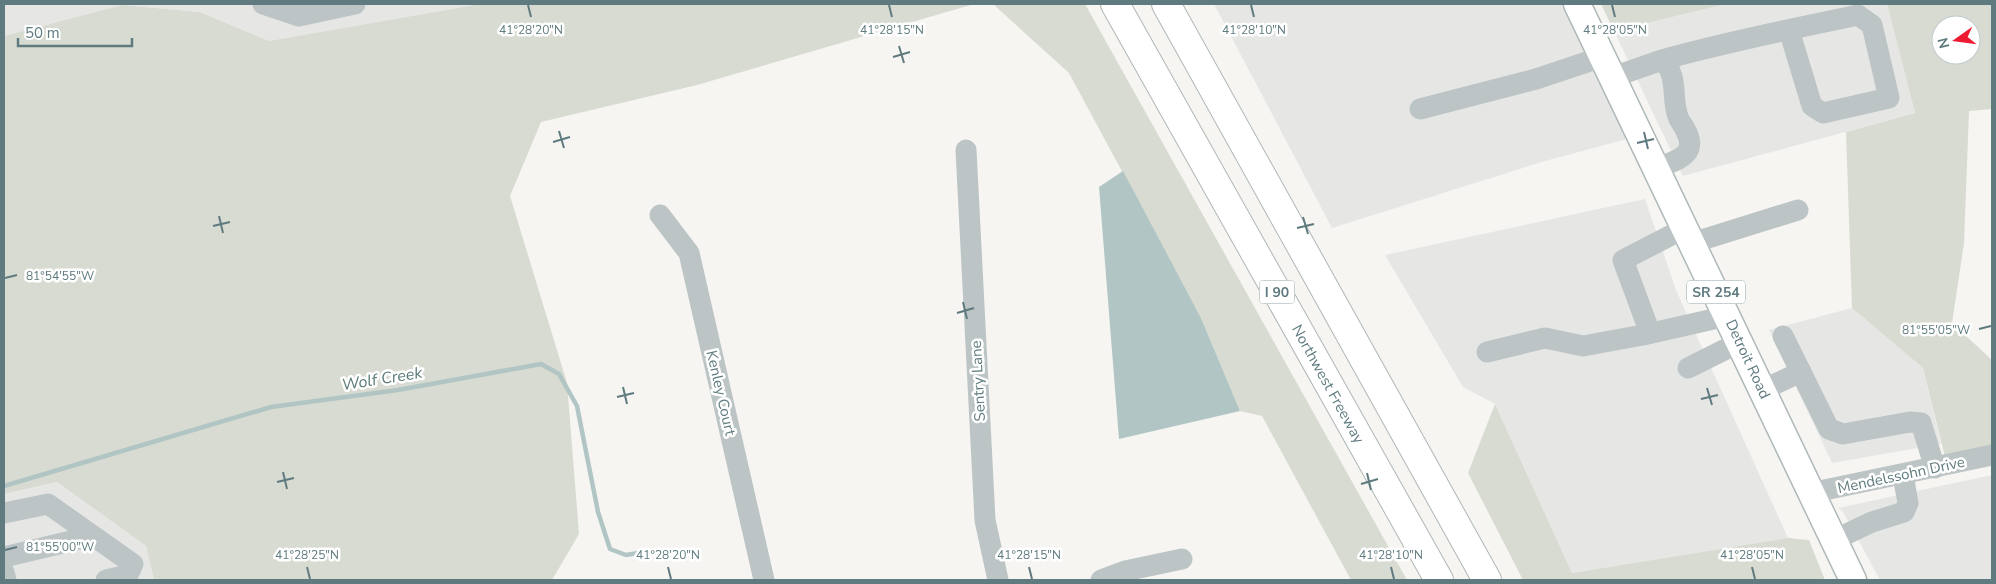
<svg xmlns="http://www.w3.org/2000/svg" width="1996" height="584" font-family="'Nunito Sans',sans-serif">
<rect width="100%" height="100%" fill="#f6f5f2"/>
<g fill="#e6e7e5">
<polygon points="4,4 480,4 269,41 200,12 122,5 4,36"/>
<polygon points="1214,4 1568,4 1631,138 1545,161 1332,228"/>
<polygon points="1726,4 1887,4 1915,113 1683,176 1614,31"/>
<polygon points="1645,199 1676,290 1788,538 1572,573 1495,404 1463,387 1385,255"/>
<polygon points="1852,308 1923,368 1941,444 1832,463 1769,330"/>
<polygon points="1992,475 1992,580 1880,580 1843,512 1838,508"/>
<polygon points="57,482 146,546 154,580 4,580 4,494"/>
</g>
<g fill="#d8dbd1" fill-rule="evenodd">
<polygon points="480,4 974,4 697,85 541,122 510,196 567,383 579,534 552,580 154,580 146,546 57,482 4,494 4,36 122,5 200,12 269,41"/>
<polygon points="993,4 1085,4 1407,580 1351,580 1262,416 1240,411 1201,318 1069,73"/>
<polygon points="1601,4 1726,4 1614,31"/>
<path d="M 1887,4 L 1992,4 L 1992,109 L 1969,111 L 1964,243 L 1952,323 L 1992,360 L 1992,446 L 1945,457 L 1923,368 L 1852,308 L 1846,132 L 1915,113 ZM 1941,25 L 1971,25 L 1971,55 L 1941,55 Z"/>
<polygon points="1495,404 1572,573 1788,538 1809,540 1825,580 1523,580 1468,473"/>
</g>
<polygon fill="#b1c6c4" points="1123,171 1201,318 1240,411 1119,439 1099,187"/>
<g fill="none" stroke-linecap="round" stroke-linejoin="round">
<polyline stroke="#b1c6c4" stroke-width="4.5" points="4,486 271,407 398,390 541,364 559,374 577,406 598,512 610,549 626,555 638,553"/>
<g stroke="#afb8ba" stroke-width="29">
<polyline id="major" points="1577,4 1853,580"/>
</g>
<g stroke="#afb7b8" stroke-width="30">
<g id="highway">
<polyline points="1115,4 1439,580"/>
<polyline points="1166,4 1487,580"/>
</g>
</g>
<g stroke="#bcc4c5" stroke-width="21">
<polyline points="263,4 299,16 355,4"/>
<path d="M 1662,60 C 1726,42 1792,29 1858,15 L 1872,25 L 1889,98 L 1823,113 L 1812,106 L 1789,30"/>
<path d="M 1613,77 L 1662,60 C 1680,76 1670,100 1679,119 C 1684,128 1692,137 1689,148 C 1686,159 1666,164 1657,168"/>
<polyline points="1420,109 1536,79 1602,57"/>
<polyline points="966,150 985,520 998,580"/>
<polyline points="660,215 689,253 764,580"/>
<polyline points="1692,243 1798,210"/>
<polyline points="1650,333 1623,260 1685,228"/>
<polyline points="1783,336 1829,429 1843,434 1910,422 1921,423 1935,468"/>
<polyline points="1487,352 1545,338 1583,346 1643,335 1727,316"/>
<polyline points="1688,368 1740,342"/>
<polyline points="1762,390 1801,372"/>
<polyline points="1810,493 1992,455"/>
<polyline points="4,513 48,504 133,564 128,575 106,580"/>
<polyline points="1834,540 1872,522 1904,512 1908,503 1903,475"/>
<polyline points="4,557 92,536"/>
<polyline points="4,572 6,580"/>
<polyline points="1101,580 1125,571 1182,559"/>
</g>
<use href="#major" stroke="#fff" stroke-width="26"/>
<use href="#highway" stroke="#fff" stroke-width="28"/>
</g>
<path fill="none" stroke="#5f7b7f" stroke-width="2" d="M 528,5 L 531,17M 889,5 L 892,17M 1251,5 L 1254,17M 1612,5 L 1615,17M 899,46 L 904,63M 893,57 L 910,52M 559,131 L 564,148M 1644,132 L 1648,149M 553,142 L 570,137M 1637,143 L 1654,139M 219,216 L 223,233M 1303,217 L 1308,234M 213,226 L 230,222M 1297,228 L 1314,224M 5,278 L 17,275M 963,302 L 967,319M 957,313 L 974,308M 1979,329 L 1991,326M 623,387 L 627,404M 1707,388 L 1712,405M 617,397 L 634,393M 1701,399 L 1718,395M 283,472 L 287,489M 1367,473 L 1371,490M 277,482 L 294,478M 1361,484 L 1378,479M 5,550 L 17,547M 307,567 L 310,579M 668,567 L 671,579M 1029,567 L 1032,579M 1391,567 L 1394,579M 1752,567 L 1755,579"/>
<g text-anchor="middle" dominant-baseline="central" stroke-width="5" stroke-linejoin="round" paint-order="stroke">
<g fill="#fff" stroke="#8fa3a5" stroke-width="1">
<rect x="1259.5" y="280.5" width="35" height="23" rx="4"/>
<rect x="1687" y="280.5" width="58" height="23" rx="4"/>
</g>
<g font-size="14" font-weight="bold" fill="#5f7b7f">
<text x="1277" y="292">I 90</text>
<text x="1716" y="292">SR 254</text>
</g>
<g font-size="15" fill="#5f7b7f" stroke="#fff">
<text transform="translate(1748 359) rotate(65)">Detroit Road</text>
<text transform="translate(978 381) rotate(-93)">Sentry Lane</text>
<text transform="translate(1328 384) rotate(61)">Northwest Freeway</text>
<text transform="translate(721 393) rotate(77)">Kenley Court</text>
<text transform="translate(1901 475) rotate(-12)">Mendelssohn Drive</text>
</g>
<g font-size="16" font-style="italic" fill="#5a7b78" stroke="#fff">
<text transform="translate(382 379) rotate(-9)">Wolf Creek</text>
</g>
</g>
<g font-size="12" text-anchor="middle" fill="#5f7b7f" stroke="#fff" stroke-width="5" stroke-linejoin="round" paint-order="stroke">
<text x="531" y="34">41°28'20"N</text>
<text x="892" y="34">41°28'15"N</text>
<text x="1254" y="34">41°28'10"N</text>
<text x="1615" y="34">41°28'05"N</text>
<text x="60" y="280">81°54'55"W</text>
<text x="1936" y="334">81°55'05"W</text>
<text x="60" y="551">81°55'00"W</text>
<text x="307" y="559">41°28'25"N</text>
<text x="668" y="559">41°28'20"N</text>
<text x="1029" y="559">41°28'15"N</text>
<text x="1391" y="559">41°28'10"N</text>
<text x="1752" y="559">41°28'05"N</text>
</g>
<rect width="1996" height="584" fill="none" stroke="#5f7b7f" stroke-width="10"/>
<g transform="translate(1956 40) rotate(256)"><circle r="24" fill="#ffffff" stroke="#bfcacc"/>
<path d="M0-4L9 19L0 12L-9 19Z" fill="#ec1b32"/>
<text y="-8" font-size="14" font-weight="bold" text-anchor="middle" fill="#5f7b7f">N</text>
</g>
<path d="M18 38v8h114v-8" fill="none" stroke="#5f7b7f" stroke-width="2.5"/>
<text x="25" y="38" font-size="15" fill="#5f7b7f" stroke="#ffffff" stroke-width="4" paint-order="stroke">50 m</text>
</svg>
